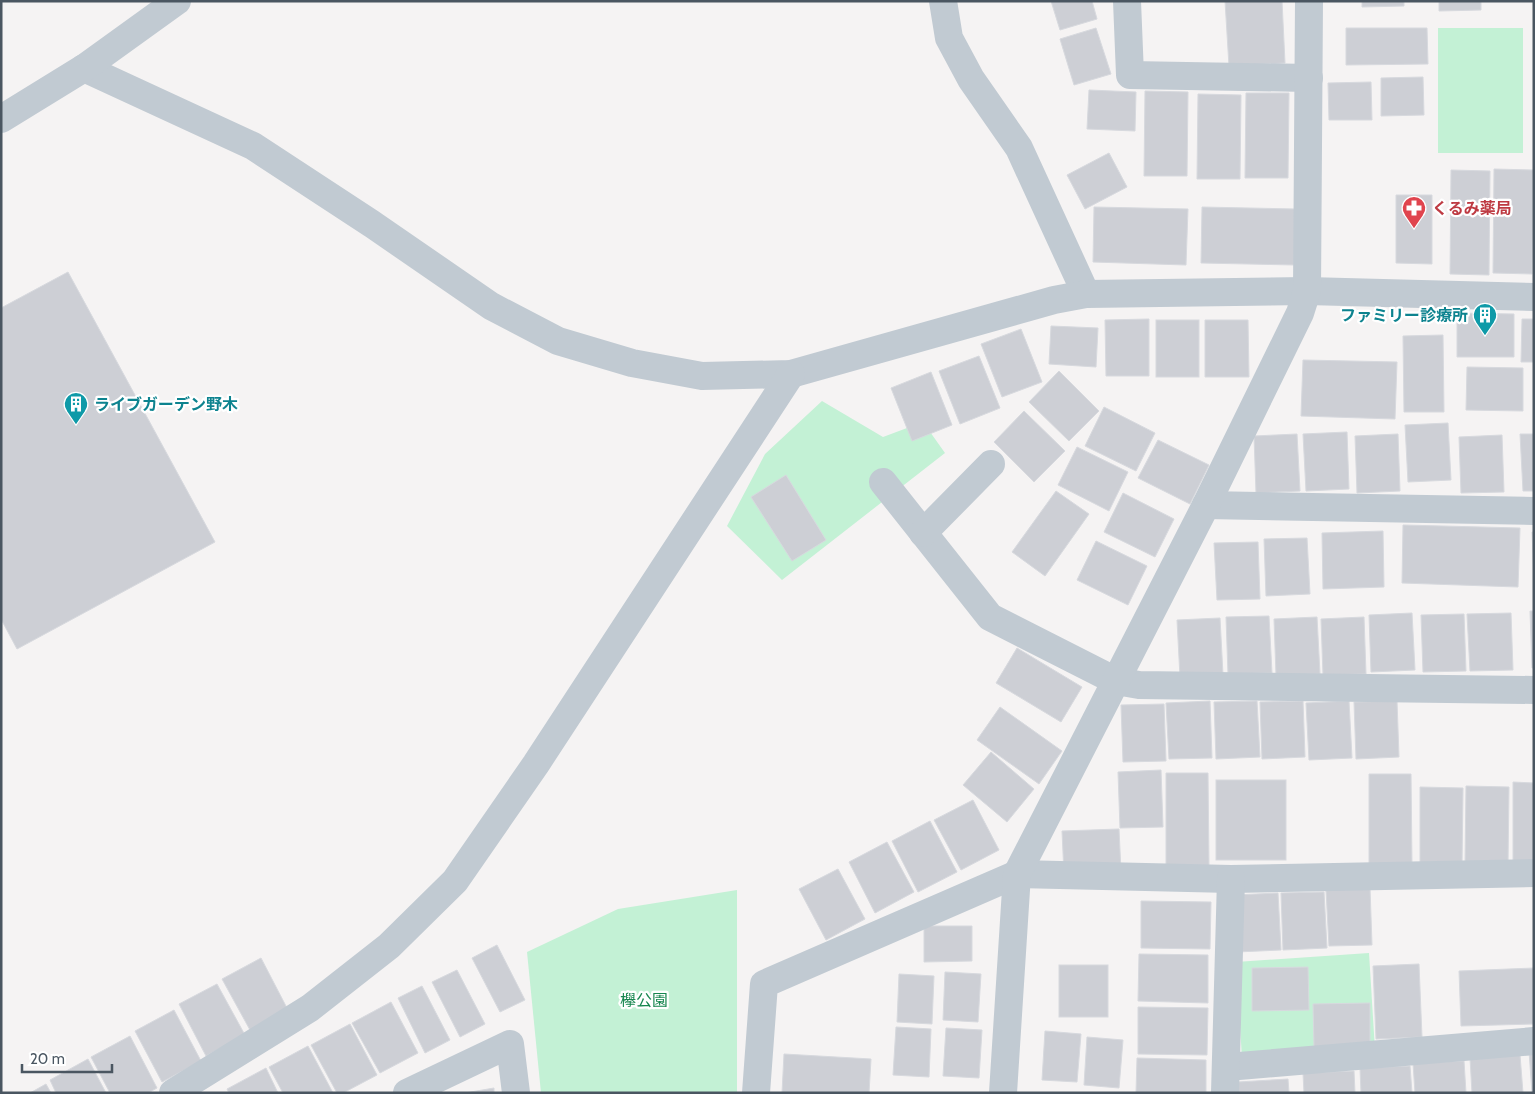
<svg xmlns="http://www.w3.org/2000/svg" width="1535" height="1094" font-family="Cabin,'Noto Sans JP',sans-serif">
<rect width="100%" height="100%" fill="#f5f3f3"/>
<g fill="#c3f1d5">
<rect x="1438" y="28" width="85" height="125"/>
<polygon points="822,401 883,437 923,422 945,453 782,580 727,526 765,454"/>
<polygon points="737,890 737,1093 541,1093 527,952 618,909"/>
<polygon points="1369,953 1375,1050 1242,1058 1236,962"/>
</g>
<g fill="#cdcfd5" stroke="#d7d9de">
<polygon points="1051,1 1092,1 1097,19 1060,30"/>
<polygon points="1225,1 1282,1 1285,63 1229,66"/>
<polygon points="1362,1 1404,1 1404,6 1362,7"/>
<polygon points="1439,1 1481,1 1481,10 1439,11"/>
<polygon points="1096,28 1111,74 1074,85 1060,39"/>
<polygon points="1346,28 1427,28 1428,64 1346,65"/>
<polygon points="1423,77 1424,115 1381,116 1381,78"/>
<polygon points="1371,82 1372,120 1329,120 1328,83"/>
<polygon points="1089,90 1136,92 1135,131 1087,129"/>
<polygon points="1145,91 1188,92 1187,176 1144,176"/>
<polygon points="1246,93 1289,93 1288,178 1245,178"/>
<polygon points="1198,94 1241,95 1240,179 1197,179"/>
<polygon points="1109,153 1127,187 1085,209 1067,175"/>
<polygon points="1494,169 1533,170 1532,274 1493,273"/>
<polygon points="1451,170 1490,171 1489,275 1450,274"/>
<polygon points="1396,195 1432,195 1432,264 1396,263"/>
<polygon points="1094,207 1188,209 1186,265 1093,262"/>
<polygon points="1202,207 1296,209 1294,265 1201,263"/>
<polygon points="68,272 215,542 17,649 1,619 1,308"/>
<polygon points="1457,313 1514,314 1514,357 1457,357"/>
<polygon points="1149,319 1149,376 1106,376 1105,320"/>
<polygon points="1522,319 1534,319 1534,362 1521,362"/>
<rect x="1156" y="320" width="43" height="57"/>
<polygon points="1205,320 1248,320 1249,377 1205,377"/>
<polygon points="1051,326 1098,328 1096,367 1049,364"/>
<polygon points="1021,329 1042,382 1002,397 981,344"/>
<polygon points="1443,335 1444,412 1404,412 1403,336"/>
<polygon points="979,356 1000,408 960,424 939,371"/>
<polygon points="1303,360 1397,362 1395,419 1301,416"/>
<polygon points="1467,367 1523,368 1523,411 1466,410"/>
<polygon points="1059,371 1099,411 1069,441 1029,402"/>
<polygon points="931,372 952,425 912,441 891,388"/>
<polygon points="1104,407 1155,433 1136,471 1085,446"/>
<polygon points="1024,411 1065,451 1034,482 994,442"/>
<polygon points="1448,423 1451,480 1408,482 1405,425"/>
<polygon points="1347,432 1349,489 1306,491 1303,434"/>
<polygon points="1297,434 1300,491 1256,493 1254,436"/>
<polygon points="1398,434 1400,491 1357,493 1355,436"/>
<polygon points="1520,434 1534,434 1534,491 1523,491"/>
<polygon points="1502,435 1504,492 1461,493 1459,437"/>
<polygon points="1158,440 1209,465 1190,504 1138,478"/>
<polygon points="1077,447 1128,472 1109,511 1058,485"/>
<polygon points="786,475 826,540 792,561 751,497"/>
<polygon points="1056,491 1089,514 1045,576 1012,552"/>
<polygon points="1123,493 1174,519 1155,557 1104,532"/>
<polygon points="1403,525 1520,528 1518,587 1402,583"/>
<polygon points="1383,531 1384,587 1323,589 1322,533"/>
<polygon points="1532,532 1534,532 1534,577"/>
<polygon points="1307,538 1310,594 1266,596 1264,539"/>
<polygon points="1096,541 1147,566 1128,605 1077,580"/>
<polygon points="1258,542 1260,599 1217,600 1214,543"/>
<polygon points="1530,611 1534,611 1534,668 1532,668"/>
<polygon points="1412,613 1415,670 1371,672 1369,615"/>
<polygon points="1511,613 1513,670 1470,671 1467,614"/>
<polygon points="1464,614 1466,671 1423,672 1421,615"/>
<polygon points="1269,616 1272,673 1228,674 1226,617"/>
<polygon points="1317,617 1320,674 1276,675 1274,619"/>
<polygon points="1364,617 1366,674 1323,675 1321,619"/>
<polygon points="1220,618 1223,675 1180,677 1177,620"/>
<polygon points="1017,648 1082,687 1061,722 996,683"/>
<polygon points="1210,701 1212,758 1169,759 1166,703"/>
<polygon points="1257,701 1260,757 1216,759 1214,702"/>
<polygon points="1303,701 1305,757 1262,759 1260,702"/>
<polygon points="1349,701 1352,758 1309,760 1306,703"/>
<polygon points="1397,701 1399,757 1356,759 1354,702"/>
<polygon points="1164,704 1166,761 1123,762 1121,705"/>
<polygon points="1000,707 1062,751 1039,784 977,740"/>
<polygon points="991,752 1034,789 1007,822 963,785"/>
<polygon points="1161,770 1163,827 1120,828 1118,772"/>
<polygon points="1166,773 1208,773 1209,866 1166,866"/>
<polygon points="1369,774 1411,774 1412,866 1369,865"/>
<rect x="1216" y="780" width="70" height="80"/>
<polygon points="1513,782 1534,783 1534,862 1513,862"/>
<polygon points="1466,786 1509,787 1508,865 1465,866"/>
<polygon points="1420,787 1463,788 1462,866 1420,867"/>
<polygon points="973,800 999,850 961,870 934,820"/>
<polygon points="930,821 957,872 918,892 892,841"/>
<polygon points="1119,829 1121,872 1064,874 1062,831"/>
<polygon points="887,842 914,892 875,913 849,862"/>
<polygon points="838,869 865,919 826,940 799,889"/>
<polygon points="1370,888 1372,945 1329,946 1326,890"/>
<polygon points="1324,892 1327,948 1283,950 1281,893"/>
<polygon points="1278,893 1281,950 1237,952 1235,895"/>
<polygon points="1141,901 1211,902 1210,949 1141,948"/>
<polygon points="924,926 972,926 972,961 924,962"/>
<polygon points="497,945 525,1000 500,1012 472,958"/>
<polygon points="1139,954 1208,955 1208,1003 1138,1001"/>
<polygon points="261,958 288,1010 250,1030 222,979"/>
<polygon points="1419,964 1422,1037 1376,1039 1373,966"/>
<rect x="1059" y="965" width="49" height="52"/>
<polygon points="1308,967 1309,1010 1252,1011 1252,968"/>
<polygon points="1534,968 1534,1024 1461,1026 1459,971"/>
<polygon points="457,970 485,1024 460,1037 432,982"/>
<polygon points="945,972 981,974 978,1022 943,1020"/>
<polygon points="899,974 934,976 932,1024 897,1022"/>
<polygon points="217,984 245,1035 206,1056 179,1004"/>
<polygon points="422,986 450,1040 425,1053 398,998"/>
<polygon points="391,1002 418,1053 380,1073 352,1023"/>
<polygon points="1370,1003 1370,1046 1314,1047 1313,1004"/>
<polygon points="1138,1007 1208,1008 1207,1055 1138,1054"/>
<polygon points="174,1010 201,1061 162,1082 135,1031"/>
<polygon points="350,1024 377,1075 343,1093 337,1093 311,1045"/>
<polygon points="896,1027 931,1029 929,1077 893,1075"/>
<polygon points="946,1028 982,1030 979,1078 943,1076"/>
<polygon points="1045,1031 1081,1034 1077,1082 1042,1080"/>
<polygon points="130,1036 157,1088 148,1093 110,1093 91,1057"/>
<polygon points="1087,1037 1123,1040 1119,1088 1084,1085"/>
<polygon points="308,1046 333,1093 283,1093 269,1067"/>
<polygon points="1529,1051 1534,1051 1534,1093 1532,1093"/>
<polygon points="784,1054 871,1059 869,1093 782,1093"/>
<polygon points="1520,1055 1523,1093 1472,1093 1470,1058"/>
<polygon points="1137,1058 1206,1060 1206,1093 1136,1093"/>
<polygon points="88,1059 106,1093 56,1093 50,1080"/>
<polygon points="1464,1061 1466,1093 1415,1093 1413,1063"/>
<polygon points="1410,1066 1412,1093 1361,1093 1360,1068"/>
<polygon points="266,1068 278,1093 229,1093 227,1089"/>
<polygon points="1354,1071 1355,1093 1304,1093 1303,1073"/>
<polygon points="1288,1079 1289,1093 1238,1093 1238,1082"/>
<polygon points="46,1084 51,1093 30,1093"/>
<polygon points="494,1088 494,1093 465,1093"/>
</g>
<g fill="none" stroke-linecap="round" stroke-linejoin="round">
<g stroke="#c1cad2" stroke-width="28">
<polyline points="943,1 949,38 971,79 1019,148 1086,294"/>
<polyline points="1127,1 1130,75 1309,78"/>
<polyline points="84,68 253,146 372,224 491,306 558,341 632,363 702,376 791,374 1054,300 1086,294 1307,291 1534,297"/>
<polyline points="1,119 84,68 177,1"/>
<polyline points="883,482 990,617 1116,681 1139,685 1534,690"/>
<polyline points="1206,505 1534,511"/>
<polyline points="923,533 991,464"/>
<polyline points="1227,1067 1534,1041"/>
<polyline points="173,1093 310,1008 389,946 455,881 536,764 791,374"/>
<polyline points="407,1093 510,1044 516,1093"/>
<polyline points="756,1093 764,984 1017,874 1231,879 1534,873"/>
<polyline points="1003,1093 1017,874 1206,505 1300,313 1307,291 1309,1"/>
<polyline points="1225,1093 1231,879"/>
</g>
</g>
<defs>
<g id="pharmacy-pin" transform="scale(1.25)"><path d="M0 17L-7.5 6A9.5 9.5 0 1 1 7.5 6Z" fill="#e0444e" stroke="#fff"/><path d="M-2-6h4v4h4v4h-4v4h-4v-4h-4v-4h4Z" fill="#fff"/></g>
<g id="building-pin" transform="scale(1.25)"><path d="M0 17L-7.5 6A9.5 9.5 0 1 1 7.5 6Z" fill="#0f9aa8" stroke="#fff"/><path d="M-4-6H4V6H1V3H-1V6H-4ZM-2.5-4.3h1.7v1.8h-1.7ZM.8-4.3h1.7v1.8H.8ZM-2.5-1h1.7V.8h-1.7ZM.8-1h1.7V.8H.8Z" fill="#fff"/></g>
</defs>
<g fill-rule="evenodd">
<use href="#pharmacy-pin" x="1414" y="208"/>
<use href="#building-pin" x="1485" y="315"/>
<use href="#building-pin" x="76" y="404"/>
</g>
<g text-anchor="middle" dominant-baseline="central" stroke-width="4.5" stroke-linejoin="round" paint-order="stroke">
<g font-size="16" font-weight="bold" fill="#be3a42" stroke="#fff" text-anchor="start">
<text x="1432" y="208">くるみ薬局</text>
</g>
<g font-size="16" font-weight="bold" fill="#0d838f" stroke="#fff" text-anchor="end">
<text x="1468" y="315">ファミリー診療所</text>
<text x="94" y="404" text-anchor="start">ライブガーデン野木</text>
</g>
<g font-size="16" fill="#17864f" stroke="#fff">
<text x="644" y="1000">欅公園</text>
</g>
</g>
<rect width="1535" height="1094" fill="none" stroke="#4a5661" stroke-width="5"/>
<path d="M22 1064v8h90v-8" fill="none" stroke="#4a5661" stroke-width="2.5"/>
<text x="30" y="1064" font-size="15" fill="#4a5661" stroke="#ffffff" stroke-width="4" paint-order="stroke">20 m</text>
</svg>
